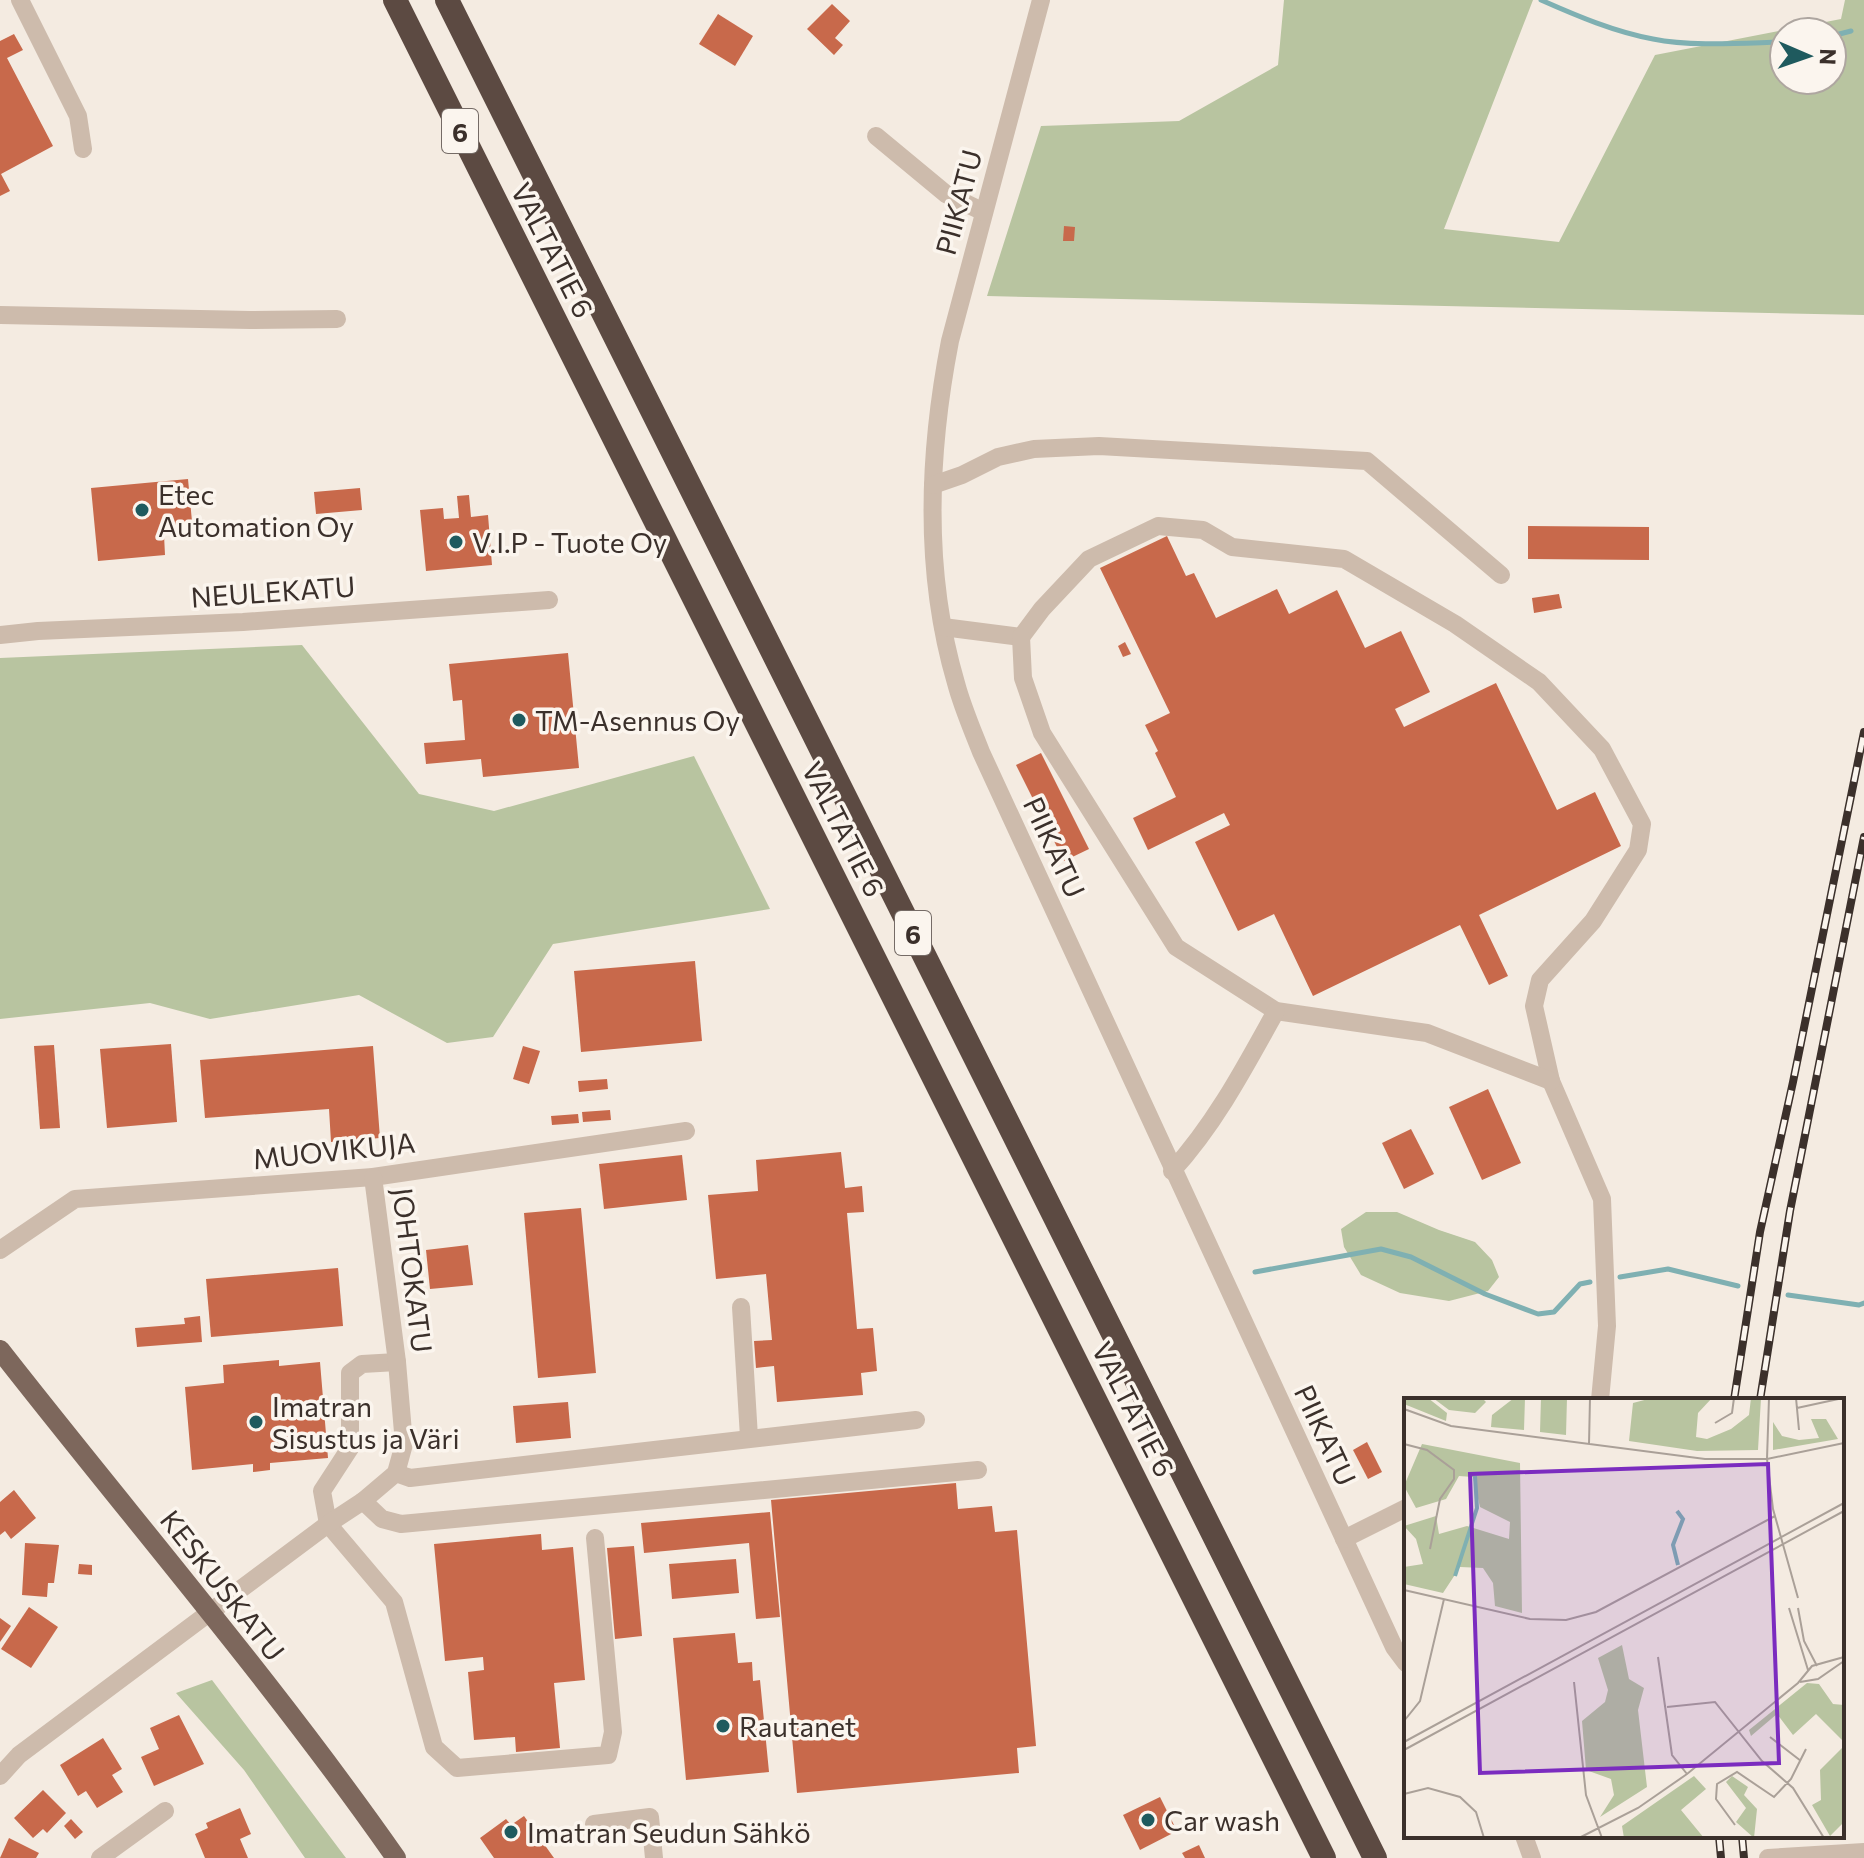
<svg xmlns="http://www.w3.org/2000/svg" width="1864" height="1858" font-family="Commissioner,sans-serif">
<rect width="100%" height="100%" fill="#f4ebe1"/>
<g fill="#b8c4a0" fill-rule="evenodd">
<path d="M 1284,0 L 1533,0 L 1444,229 L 1559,242 L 1655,55 L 1841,19 L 1845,0 L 1864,0 L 1864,315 L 987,296 L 1041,126 L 1179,121 L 1278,65 ZM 1784,32 L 1832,32 L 1832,80 L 1784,80 Z"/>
<polygon points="302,645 419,794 494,811 694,756 770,909 553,944 493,1037 447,1043 359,995 210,1019 150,1003 0,1019 0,658"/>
<polygon points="1366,1212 1397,1212 1439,1230 1475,1242 1492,1260 1499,1277 1488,1291 1449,1301 1400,1293 1361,1275 1344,1247 1341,1229"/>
<polygon points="212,1680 346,1858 305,1858 244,1770 176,1693"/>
</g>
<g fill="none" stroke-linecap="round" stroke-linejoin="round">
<g stroke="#7fb0b2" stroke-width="5">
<path d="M 1541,0 C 1577,16 1615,32 1653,39 C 1692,47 1744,43 1784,42"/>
<polyline points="1832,36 1851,31"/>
<polyline points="1255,1272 1381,1249 1411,1257 1485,1294 1538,1314 1554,1312 1580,1284 1590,1282"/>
<polyline points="1620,1277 1668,1269 1738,1286"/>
<polyline points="1788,1295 1859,1305 1864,1303"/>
</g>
</g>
<g fill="#c8694b">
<polygon points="832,4 850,21 835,38 843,45 834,55 807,29"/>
<polygon points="718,14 753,36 735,66 699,44"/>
<polygon points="14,34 23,50 7,58 53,146 1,174 10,191 0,196 0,41"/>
<polygon points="1064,226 1075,227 1074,241 1063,241"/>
<polygon points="188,479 193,532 164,535 165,555 98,561 91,488"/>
<polygon points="360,488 362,510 316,514 314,492"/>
<polygon points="469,495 471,517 488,515 492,565 426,571 420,510 443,508 444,519 459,518 457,496"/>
<polygon points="1528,526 1649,527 1649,560 1528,559"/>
<polygon points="1167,536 1186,576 1194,573 1216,618 1277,589 1289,614 1337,590 1365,648 1401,631 1430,692 1395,709 1404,727 1496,683 1557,810 1595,792 1621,846 1479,915 1508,976 1489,985 1460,925 1313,996 1274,914 1238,931 1195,842 1230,825 1224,813 1148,850 1133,818 1176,797 1155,753 1158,751 1145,725 1170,713 1100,568"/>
<polygon points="1559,594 1562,608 1534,613 1532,598"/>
<polygon points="1125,642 1131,654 1123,657 1118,646"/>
<polygon points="568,653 579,768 483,777 481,759 426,764 424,743 465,740 462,700 453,701 449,664"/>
<polygon points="1041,753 1089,849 1064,861 1016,765"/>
<polygon points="695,961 702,1041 581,1052 574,971"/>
<polygon points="171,1044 177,1122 107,1128 100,1049"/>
<polygon points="54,1045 60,1128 40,1129 34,1046"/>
<polygon points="373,1046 380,1138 331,1142 329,1109 205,1118 200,1060"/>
<polygon points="523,1046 540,1051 529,1084 513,1079"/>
<polygon points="607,1079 608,1089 579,1092 578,1081"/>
<polygon points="1488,1089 1521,1163 1482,1180 1449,1107"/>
<polygon points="610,1110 611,1120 583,1122 582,1112"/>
<polygon points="578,1114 579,1123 552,1125 551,1116"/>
<polygon points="1411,1129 1434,1174 1404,1189 1382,1143"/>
<polygon points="841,1152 845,1188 862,1186 864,1212 847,1213 857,1329 873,1328 877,1371 861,1373 863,1395 777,1402 774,1366 756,1368 754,1341 772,1340 766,1274 716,1279 708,1195 758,1191 756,1160"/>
<polygon points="682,1155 687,1200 604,1209 599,1164"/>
<polygon points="581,1208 596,1373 538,1378 524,1213"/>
<polygon points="468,1245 473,1285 430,1289 426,1250"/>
<polygon points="338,1268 343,1326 211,1337 206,1279"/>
<polygon points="200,1316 202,1342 137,1347 135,1328 185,1324 184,1318"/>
<polygon points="279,1360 279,1366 320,1362 328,1458 270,1463 270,1470 253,1472 253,1464 192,1470 185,1387 224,1383 223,1365"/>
<polygon points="568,1402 571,1438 516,1443 513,1406"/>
<polygon points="1367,1442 1382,1472 1368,1479 1353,1450"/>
<polygon points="956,1483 958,1509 992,1506 995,1532 1017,1530 1036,1746 1017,1748 1019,1773 797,1793 771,1500"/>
<polygon points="14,1490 36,1518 11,1539 5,1531 0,1535 0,1502"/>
<polygon points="770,1512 780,1617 756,1619 749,1543 644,1553 641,1523"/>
<polygon points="541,1534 542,1550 573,1547 585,1680 554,1683 560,1748 516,1752 515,1737 474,1740 468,1672 484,1670 483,1657 445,1661 434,1544"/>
<polygon points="25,1543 59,1545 54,1583 48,1583 47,1597 22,1595"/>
<polygon points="634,1546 642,1636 615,1639 607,1548"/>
<polygon points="736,1559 739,1593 672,1599 669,1564"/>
<polygon points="79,1564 92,1565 92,1575 78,1574"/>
<polygon points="29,1607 58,1627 31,1668 1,1649"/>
<polygon points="0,1618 11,1626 0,1642"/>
<polygon points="735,1633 738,1663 752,1662 753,1681 760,1680 769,1772 686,1780 673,1638"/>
<polygon points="179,1715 204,1764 154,1786 141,1757 159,1749 150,1728"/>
<polygon points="103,1738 122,1769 112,1775 123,1792 97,1808 86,1791 78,1796 60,1765"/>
<polygon points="43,1790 66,1813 47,1833 43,1829 33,1838 14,1818"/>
<polygon points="1160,1797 1177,1831 1140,1850 1123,1815"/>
<polygon points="240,1808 251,1834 240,1839 248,1858 205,1858 195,1834 208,1828 206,1823"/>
<polygon points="524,1816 554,1858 494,1858 480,1838 506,1819 511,1825"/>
<polygon points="71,1819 83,1832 75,1839 64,1826"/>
<polygon points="9,1838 39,1853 36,1858 0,1858"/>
<polygon points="1199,1845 1205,1858 1185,1858 1182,1853"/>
</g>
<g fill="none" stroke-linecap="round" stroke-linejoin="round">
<g stroke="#cdbbac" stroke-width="18">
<polyline points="20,0 78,116 83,149"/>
<path d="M 1041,0 L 950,341 C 928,454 923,571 956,683 C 962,706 972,729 981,752 L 1394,1647 L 1406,1663"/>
<polyline points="876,136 946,194 984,212"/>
<polyline points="0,315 250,320 337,319"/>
<polyline points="933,485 962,475 998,457 1034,449 1099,446 1367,461 1501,575"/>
<polyline points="943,627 1021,637 1042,609 1089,559 1158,526 1203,530 1232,547 1344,559 1455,624 1539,682 1602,749 1642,824 1638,850 1593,921 1540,980 1534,1006 1551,1081 1602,1199 1607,1326 1600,1400"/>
<polyline points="0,635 38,631 243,622 549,600"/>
<polyline points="1021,637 1023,678 1042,733 1176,947 1276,1011 1427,1033 1551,1081"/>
<path d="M 1172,1171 C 1215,1124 1245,1067 1276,1011"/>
<polyline points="0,1250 75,1199 373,1177 686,1131"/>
<polyline points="741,1307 749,1437"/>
<polyline points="397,1362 362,1364 350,1373 350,1448 322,1491 328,1524 394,1602 434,1747 457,1768 608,1755 613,1732 595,1538"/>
<polyline points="396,1473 410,1478 916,1420"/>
<polyline points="363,1501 382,1519 401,1524 978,1470"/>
<polyline points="1344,1539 1406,1508"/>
<polyline points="0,1776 19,1755 328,1524 363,1501 396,1473 404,1444 397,1362 373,1177"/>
<polyline points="594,1824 650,1817 654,1858"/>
<polyline points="1524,1836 1532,1858"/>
<polyline points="100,1858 165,1811"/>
<polyline points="1768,1858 1864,1852"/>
</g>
<path stroke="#7d675c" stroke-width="20" d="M 0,1350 C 132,1519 273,1682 396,1858"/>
<g stroke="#5c4a42" stroke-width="24">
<polyline points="395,0 1324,1858"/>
<polyline points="447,0 1375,1858"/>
</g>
<g stroke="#3b302b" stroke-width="8">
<g id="rail">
<polyline points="1734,1400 1760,1232 1793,1082 1864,732"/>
<polyline points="1760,1400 1790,1211 1864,837"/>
<polyline points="1719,1836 1721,1858"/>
<polyline points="1742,1836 1744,1858"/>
</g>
</g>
<use href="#rail" stroke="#fbf5ee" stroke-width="5" stroke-dasharray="15" stroke-linecap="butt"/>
</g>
<g fill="#1f5a5e" stroke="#fbf5ee" stroke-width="3">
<circle cx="142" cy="510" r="8"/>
<circle cx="456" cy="542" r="8"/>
<circle cx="519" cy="720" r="8"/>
<circle cx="256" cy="1422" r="8"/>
<circle cx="723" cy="1726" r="8"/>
<circle cx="1148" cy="1820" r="8"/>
<circle cx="511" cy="1832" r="8"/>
</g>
<g text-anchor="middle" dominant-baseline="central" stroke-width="7" stroke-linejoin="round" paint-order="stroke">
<g fill="#fbf5ee" stroke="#756b66" stroke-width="2">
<rect x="442" y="109" width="36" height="44" rx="6"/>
<rect x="895" y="911" width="36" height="44" rx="6"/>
</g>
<g font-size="26" font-weight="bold" fill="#3b302b">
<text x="460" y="131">6</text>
<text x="913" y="933">6</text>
</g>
<g font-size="28" fill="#3b302b" stroke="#fbf5ee">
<text transform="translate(958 202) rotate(-75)">PIIKATU</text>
<text transform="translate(553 250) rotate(63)">VALTATIE 6</text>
<text transform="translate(273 591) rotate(-4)">NEULEKATU</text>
<text transform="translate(844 829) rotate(63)">VALTATIE 6</text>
<text transform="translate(1055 847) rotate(65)">PIIKATU</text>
<text transform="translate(334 1150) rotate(-6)">MUOVIKUJA</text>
<text transform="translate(413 1270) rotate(83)">JOHTOKATU</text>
<text transform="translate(1134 1409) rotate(63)">VALTATIE 6</text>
<text transform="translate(1326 1435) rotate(65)">PIIKATU</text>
<text transform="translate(223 1585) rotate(52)">KESKUSKATU</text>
</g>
<g font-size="28" fill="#3b302b" stroke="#fbf5ee" text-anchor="start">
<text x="158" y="494">Etec<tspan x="158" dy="32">Automation Oy</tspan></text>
<text x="472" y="542">V.I.P - Tuote Oy</text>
<text x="535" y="720">TM-Asennus Oy</text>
<text x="272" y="1406">Imatran<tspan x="272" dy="32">Sisustus ja Väri</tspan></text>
<text x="739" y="1726">Rautanet</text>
<text x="1164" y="1820">Car wash</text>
<text x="527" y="1832">Imatran Seudun Sähkö</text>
</g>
</g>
<g transform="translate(1404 1398)">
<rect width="440" height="440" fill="#f4ebe1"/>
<path d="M 0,0 L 24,0 L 43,15 L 42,23 L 0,6 ZM 29,0 L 78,0 L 82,4 L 71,15 L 45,12 ZM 110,0 L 121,0 L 120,32 L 87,29 L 88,17 ZM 137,0 L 163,0 L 162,37 L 136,34 ZM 248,0 L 308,0 L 294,15 L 292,39 L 303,41 L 327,31 L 345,17 L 347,0 L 357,0 L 354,52 L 293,53 L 225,43 L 229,5 ZM 407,21 L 422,21 L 434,41 L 369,52 L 369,24 L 378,38 L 395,42 L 415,40 ZM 18,46 L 116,65 L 118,215 L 91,208 L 89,185 L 79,170 L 56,169 L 39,195 L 0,186 L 0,169 L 19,166 L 12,141 L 0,128 L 32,118 L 35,136 L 63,128 L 105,141 L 106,124 L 76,109 L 69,79 L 55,78 L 42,101 L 12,110 L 0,88 ZM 218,247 L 225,281 L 240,290 L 234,312 L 243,389 L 196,419 L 210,397 L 207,381 L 182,372 L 178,323 L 201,304 L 204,292 L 194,260 ZM 403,285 L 415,286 L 429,306 L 440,307 L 440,344 L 412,316 L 389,337 L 373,316 L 347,338 L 345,332 ZM 440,348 L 440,424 L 426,438 L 408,407 L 417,402 L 416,372 ZM 290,378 L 302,391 L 277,412 L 300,440 L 220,440 L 218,428 ZM 328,378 L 344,389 L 340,397 L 353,411 L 350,440 L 332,424 L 342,410 L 322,384 Z" fill="#b8c4a0"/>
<path fill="none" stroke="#7fb0b2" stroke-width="4" d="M 273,113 L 279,121 L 269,147 L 274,167M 51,178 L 73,110 L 71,78"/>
<path fill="none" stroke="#aaa098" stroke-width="2" d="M 365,0 L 363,61 L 369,111 L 394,200M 392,0 L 395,32M 393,10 L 439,0M 0,11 L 47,28 L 301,61 L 363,61 L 440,45M 311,25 L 328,15 L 330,0M 0,46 L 23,52 L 50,72 L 50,81 L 36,101 L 26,151M 185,46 L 186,0M 0,192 L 126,221 L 162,222 L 192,214 L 371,118M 385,210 L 404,272M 394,210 L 400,243 L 413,268M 254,259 L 268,357 L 283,376M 170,284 L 182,397 L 198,440M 396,284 L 414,281 L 440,263M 263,309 L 311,304 L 358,363 L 389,390 L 420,440M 0,323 L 16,303 L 40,201M 366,339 L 397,363M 0,344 L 440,105M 0,352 L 440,113M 0,396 L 24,390 L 56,399 L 72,414 L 80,440M 331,427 L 312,401 L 313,386 L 333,374 L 370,399 L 387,381 L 402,351M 175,440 L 234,410 L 283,376 L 394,285 L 408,268 L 440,259"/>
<path fill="#7b2cbf" fill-opacity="0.15" stroke="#7b2cbf" stroke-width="4" d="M 364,66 L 375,365 L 76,375 L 66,76 Z"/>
<rect width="440" height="440" fill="none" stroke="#3b302b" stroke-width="4"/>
</g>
<g transform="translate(1808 56) rotate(92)"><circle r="38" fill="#fbf5ee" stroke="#aea6a0" stroke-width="2"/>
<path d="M0-6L14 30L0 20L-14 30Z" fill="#1f5a5e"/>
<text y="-12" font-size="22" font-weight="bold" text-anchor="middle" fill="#3b302b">N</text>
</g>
</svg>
